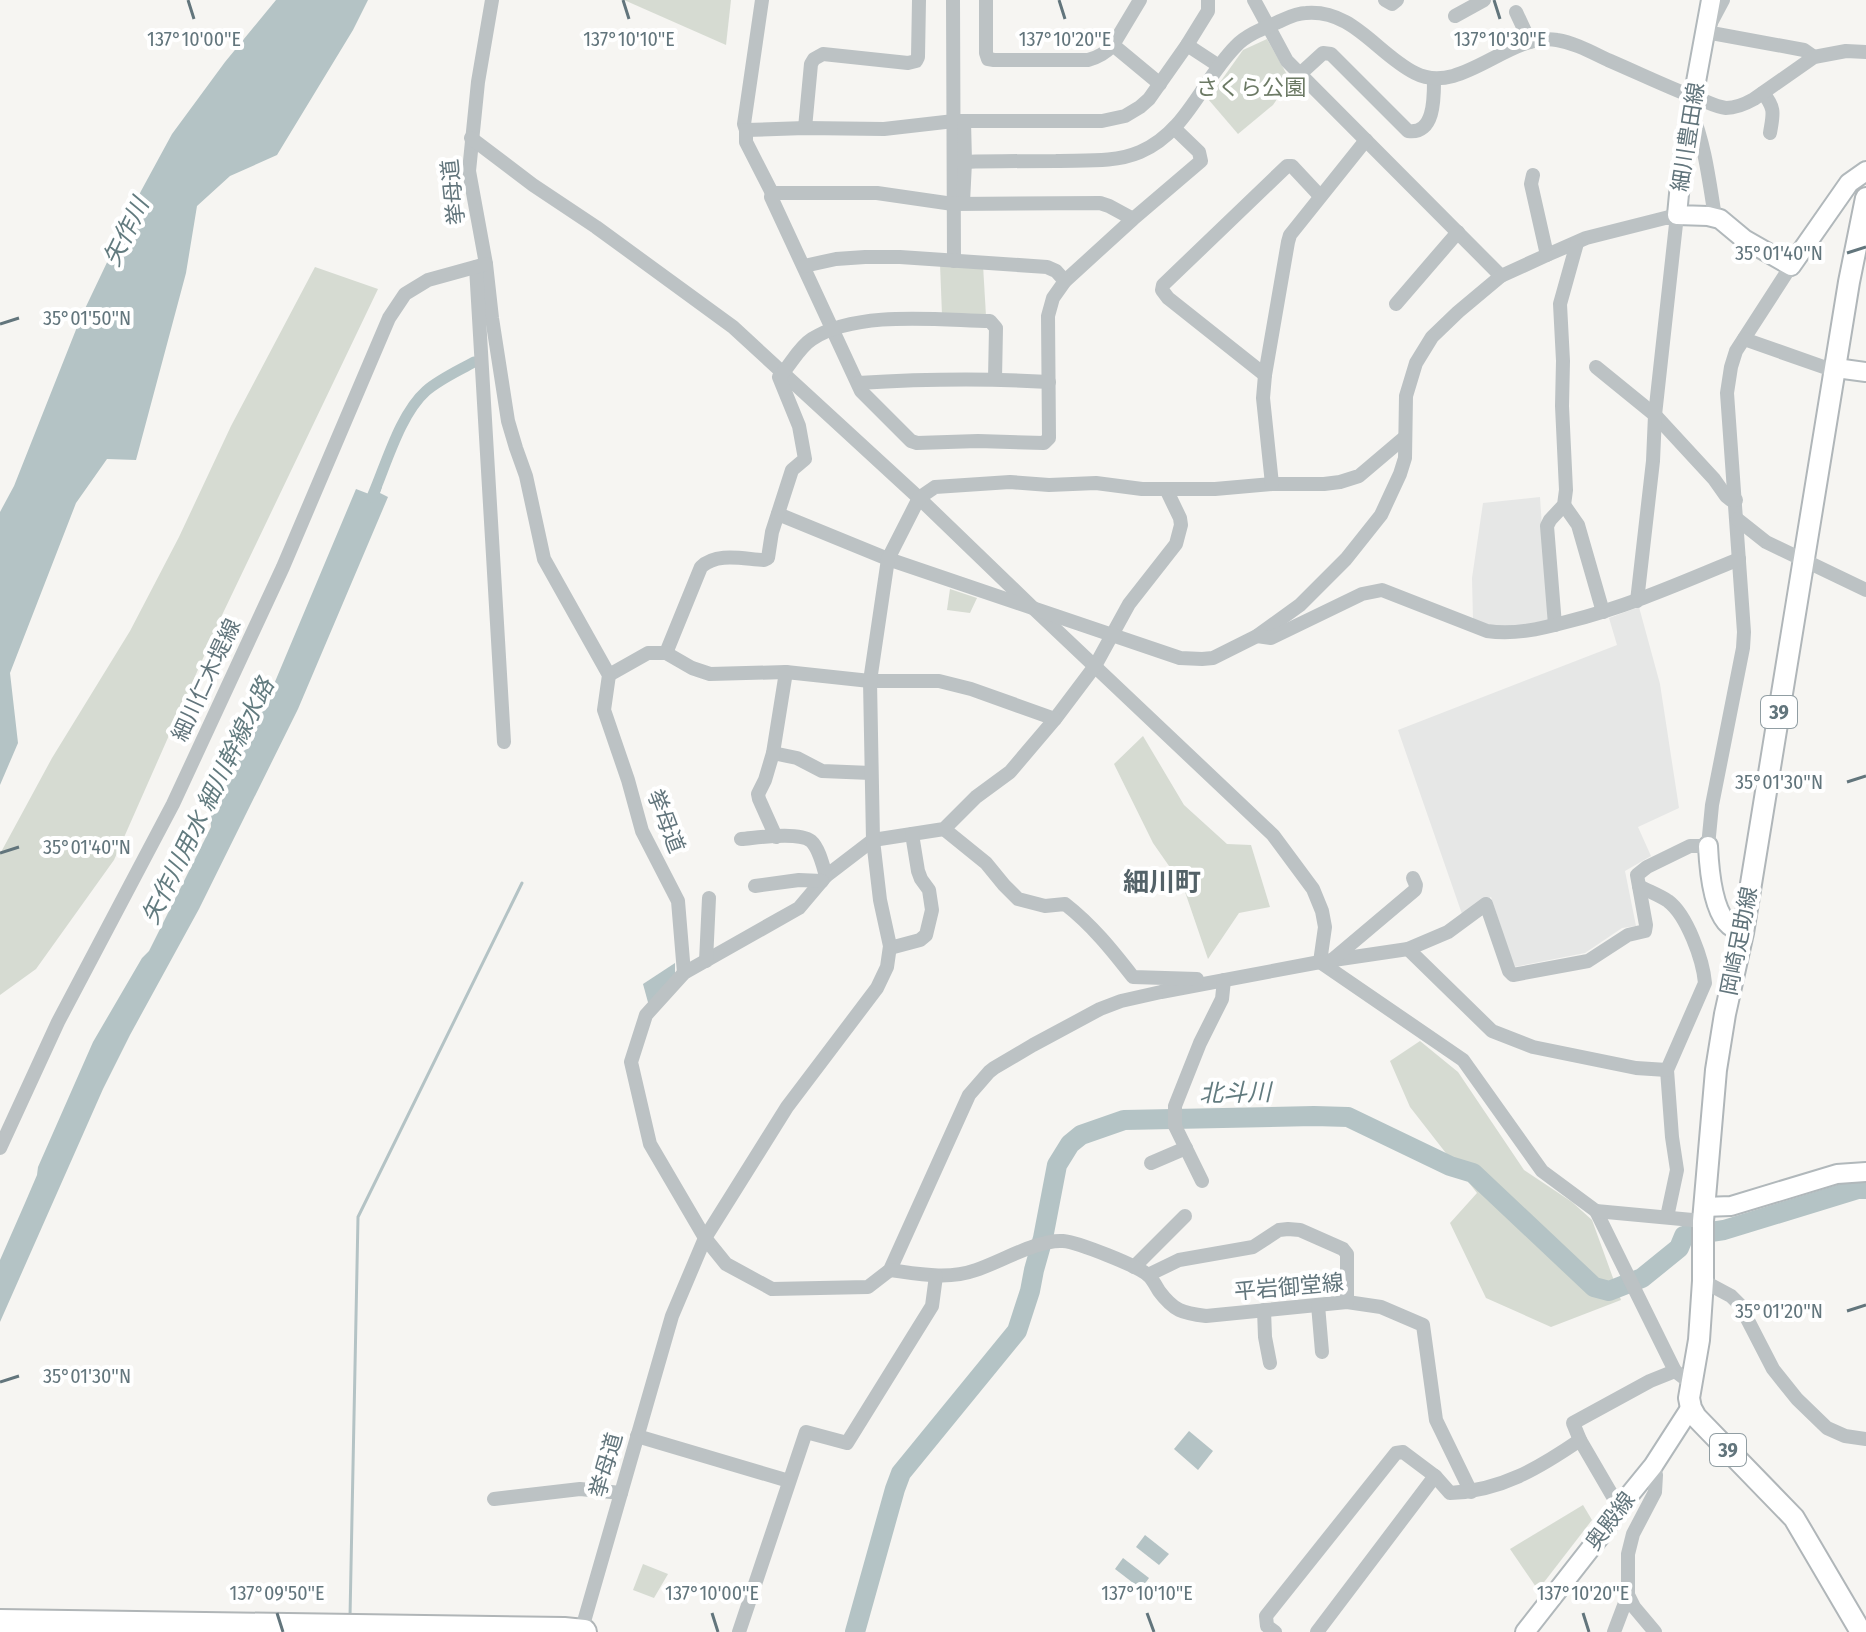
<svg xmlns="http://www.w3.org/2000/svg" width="1866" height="1632" font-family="'Fira Sans Condensed','Noto Sans JP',sans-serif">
<rect width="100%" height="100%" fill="#f6f5f2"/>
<g fill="#e6e7e6">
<polygon points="1540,497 1548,620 1524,625 1498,627 1473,620 1472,578 1483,503"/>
<polygon points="1639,607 1660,684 1679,808 1638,827 1651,856 1625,871 1636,926 1622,928 1585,953 1514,967 1491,897 1462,914 1398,730 1617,645 1609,618"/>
</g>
<g fill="#d6dbd2">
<polygon points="624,0 731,0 726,45"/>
<polygon points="1267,39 1290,80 1273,105 1238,134 1208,99 1243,50"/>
<polygon points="940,264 983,265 986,316 942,315"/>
<polygon points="315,267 378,289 223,613 114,860 36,969 0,995 0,854 52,758 130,631 179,537 231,426"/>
<polygon points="950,589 977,598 970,613 947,610"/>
<polygon points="1143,736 1184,805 1227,844 1251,845 1270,907 1239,913 1208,959 1183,886 1153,843 1114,764"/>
<polygon points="1420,1041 1458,1072 1524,1170 1572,1202 1592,1220 1621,1300 1551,1327 1486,1298 1450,1223 1477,1193 1410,1107 1390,1061"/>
<polygon points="1583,1505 1592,1520 1538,1590 1510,1549"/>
<polygon points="643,1564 668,1574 654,1598 633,1590"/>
</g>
<g fill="#b4c3c5">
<polygon points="276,0 368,0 353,30 277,155 230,176 197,206 186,273 136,460 107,459 76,503 10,673 18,743 0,785 0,512 14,486 81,317 141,191 172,134 225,62"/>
<polygon points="373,483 382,487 380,493 388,497 298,709 199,909 130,1035 103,1089 0,1322 0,1260 25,1203 37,1175 38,1167 93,1042 142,958 149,951 211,827 210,814 269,696 356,489 369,494"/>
<polygon points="675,963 675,977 649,1006 643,984"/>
<polygon points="1189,1431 1213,1451 1198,1470 1174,1449"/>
<polygon points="1145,1535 1169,1554 1159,1565 1136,1547"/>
<polygon points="1123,1558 1149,1578 1141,1589 1115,1569"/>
</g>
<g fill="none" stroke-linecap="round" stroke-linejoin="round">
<polyline stroke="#b4c3c5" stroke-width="3" points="350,1617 358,1217 522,883"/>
<path stroke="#b4c3c5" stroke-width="11" d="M 372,497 C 386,465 400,414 426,391 C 440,379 458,371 474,362"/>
<polyline stroke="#b4c3c5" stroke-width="20" points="855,1632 895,1489 901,1473 1017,1331 1030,1291 1034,1270 1043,1238 1057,1165 1070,1144 1081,1135 1124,1120 1314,1116 1348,1117 1450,1166 1473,1173 1594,1287 1609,1291 1642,1278 1679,1248 1684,1236 1724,1230 1858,1189 1866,1189"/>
<g stroke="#b1b8bb" stroke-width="22">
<g id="secondary">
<polyline points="1711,0 1691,109 1681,173 1677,215 1708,216 1720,219 1744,239 1791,266 1849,183 1866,171"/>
<polyline points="1836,368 1866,372"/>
<path d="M 1708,846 C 1709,867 1712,905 1726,922 C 1731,928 1736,930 1743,933"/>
<polyline points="1704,1207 1731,1206 1837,1174 1866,1172"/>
<polyline points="1525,1632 1601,1535 1622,1504 1653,1466 1691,1407"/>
</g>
</g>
<g stroke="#b0b6b9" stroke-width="24">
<polyline id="primary" points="1861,1632 1794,1518 1696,1417 1691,1408 1689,1398 1699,1340 1703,1281 1703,1221 1716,1070 1725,1014 1743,933 1849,282 1866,198"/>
</g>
<g stroke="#b0b5b7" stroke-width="28">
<polyline id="highway" points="0,1622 564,1630 584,1632"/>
</g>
<g stroke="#bcc2c4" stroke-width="14">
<polyline points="492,0 478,82 469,171 486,264 492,318 508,421 516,448 526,476 544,559 609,675 604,710 628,780 642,831 678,901 684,973"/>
<polyline points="762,0 744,124 746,130 805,128 884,129 954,121 1102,121 1125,116 1140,107 1149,99 1187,45 1208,11 1208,0"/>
<polyline points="953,0 954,261"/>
<path d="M 986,0 L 986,53 L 988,59 L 994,60 L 1088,60 C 1099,57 1105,53 1113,45 L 1140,0"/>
<polyline points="1254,0 1287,61 1501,276"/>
<polyline points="1385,0 1392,4 1397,0"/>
<polyline points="1723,0 1706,32 1804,50 1814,57"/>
<polyline points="1516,12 1530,42"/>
<polyline points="1455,16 1484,0"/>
<polyline points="1113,45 1160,84"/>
<polyline points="1187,45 1219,66"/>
<path d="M 1300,74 L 1323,53 L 1331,54 L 1408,131 C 1435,135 1434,97 1434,79"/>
<path d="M 1763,93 C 1776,109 1773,114 1770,133"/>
<path d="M 1691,110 C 1705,145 1709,180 1715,217"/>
<polyline points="805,128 811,64 814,59 823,54 908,63 916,61 918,57 919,0"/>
<polyline points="746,130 746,142 772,193"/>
<polyline points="471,138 533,185 596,227 733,327 919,498 1031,606 1273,835 1313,889 1322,911 1325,927 1320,962 1408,949 1448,932 1486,904 1509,971 1513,975 1588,961 1628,935 1645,931 1646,925 1637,875 1647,867 1690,846 1708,846 1712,805 1743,648 1744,632 1727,393 1731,367 1736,351 1791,266"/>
<path d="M 965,162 C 995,161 1026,161 1056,161 C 1084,160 1114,163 1140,152 C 1187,132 1202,80 1236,46 C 1246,35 1264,28 1278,22 C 1287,18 1296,13 1306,13 C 1353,9 1377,54 1415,73 C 1461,97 1510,31 1557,40 C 1575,43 1591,52 1608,60 C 1636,72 1663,85 1691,96 C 1702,99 1715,107 1726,108 C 1735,108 1747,103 1754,99 L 1814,57 L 1846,51 L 1866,52"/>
<polyline points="1533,175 1531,184 1547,255"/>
<polyline points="963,203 965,162 964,121"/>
<polyline points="1133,219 1109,206 1100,203 953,204 877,193 772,193 771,197 861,391 911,441 917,443 978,441 1044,443 1049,438 1048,316 1053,298 1065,281 1133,219 1201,161 1199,152 1174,128"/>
<polyline points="804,266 836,259 865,257 900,257 1047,267 1056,271 1065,281"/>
<polyline points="476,267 504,742"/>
<polyline points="1396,304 1458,232"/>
<polyline points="1744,339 1835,371"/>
<polyline points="1596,367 1655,415 1714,479 1726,496 1731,500 1736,500"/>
<polyline points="1265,375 1168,298 1162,290 1163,285 1287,166 1292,166 1320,196"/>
<path d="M 858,383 C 924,379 983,378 1049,382"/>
<polyline points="1405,437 1359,476 1340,482 1324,484 1272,484 1215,489 1166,489 1180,518 1181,525 1176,544 1129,604 1095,666 1055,719 1010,772 976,797 944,829 873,840 826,876 799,908 684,973 646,1015 631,1062 650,1144 705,1238 726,1264 772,1289 868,1287 890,1270 969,1095 989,1072 994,1068 1033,1045 1100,1009 1121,1001 1161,992 1320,962 1463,1060 1542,1171 1596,1211 1675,1371 1692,1384"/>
<polyline points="1272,484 1263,398 1265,375 1288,242 1290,235 1366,140"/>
<polyline points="1564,505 1578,525 1603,612"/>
<polyline points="778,514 888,559 1180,658 1202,659 1213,658 1257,636 1300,605 1346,559 1381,515 1400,474 1405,458 1406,396 1416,363 1432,337 1458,312 1501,276 1547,255 1586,238 1677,215 1655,415 1653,461 1637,601"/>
<polyline points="1737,519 1766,542 1866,590"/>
<polyline points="1555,625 1547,526 1550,520 1564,505 1566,490 1562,406 1563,361 1560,304 1577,243"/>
<path d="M 1257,636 L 1271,638 L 1362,594 L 1382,590 L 1487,631 C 1514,635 1540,629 1566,622 C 1627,607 1681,583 1739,559"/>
<path d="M 666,653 L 701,567 C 717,552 743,559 764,560 L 768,558 L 772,532 L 792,470 L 805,459 L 799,426 L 779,377 C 791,365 798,348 812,339 C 857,310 938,320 990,321 L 996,328 L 995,379"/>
<polyline points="609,675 648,653 666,653 692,668 710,674 786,672 870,681 939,681 971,689 1055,719"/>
<polyline points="773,753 797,758 822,771 871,773"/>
<path d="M 944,829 L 986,863 L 1004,885 L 1018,899 L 1045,906 L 1065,904 C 1092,925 1112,950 1133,977 L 1197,979"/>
<polyline points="776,837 759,799 758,794 765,780 773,753 786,672"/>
<path d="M 741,839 C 756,838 798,831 811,841 C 819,848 823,866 826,876"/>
<polyline points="755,886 799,880 822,881"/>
<path d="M 1639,886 C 1648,891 1659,895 1668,901 C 1687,915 1703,960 1705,983 L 1667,1070 L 1672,1137 L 1677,1170 L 1667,1217"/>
<polyline points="890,948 920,940 926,935 932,910 929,890 921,879 918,871 912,834"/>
<polyline points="1408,949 1492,1031 1533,1047 1636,1068 1667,1070"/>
<polyline points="1332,960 1415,890 1416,885 1413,878"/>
<polyline points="706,961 709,898"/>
<polyline points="0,1148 58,1022 173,804 283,567 389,318 405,294 428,280 486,264"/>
<polyline points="1151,1163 1186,1148"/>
<polyline points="1202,1181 1175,1126 1175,1106 1200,1043 1222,999 1224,980"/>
<polyline points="1596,1211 1703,1221"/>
<polyline points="1134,1267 1185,1216"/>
<path d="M 890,1270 C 919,1274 948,1280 976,1270 C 1000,1262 1039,1239 1063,1241 C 1077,1242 1139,1266 1149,1276 C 1153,1280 1156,1286 1159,1291 C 1174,1311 1182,1313 1206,1316 L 1347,1302 L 1381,1307 L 1423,1325 L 1436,1420 L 1471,1492"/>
<polyline points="1148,1275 1179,1260 1253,1247 1279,1230 1288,1229 1300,1230 1343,1249 1347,1254 1347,1302"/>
<polyline points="1703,1281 1731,1296 1740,1305 1773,1369 1797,1399 1827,1428 1845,1436 1866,1439"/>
<polyline points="1318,1305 1322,1352"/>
<polyline points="1264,1310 1265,1337 1270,1363"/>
<polyline points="637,1436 789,1481"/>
<polyline points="494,1499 580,1489 621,1493"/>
<polyline points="1622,1504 1612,1495 1580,1440 1573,1423 1650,1381 1675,1371"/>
<polyline points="1628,1595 1634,1607 1655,1632"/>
<polyline points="581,1632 672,1316 705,1238 787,1107 877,988 887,967 890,946 880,900 873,840 870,681 888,559 919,498 935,487 1010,482 1049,485 1096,483 1142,489 1166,489"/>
<polyline points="739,1632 806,1432 847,1443 932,1306 936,1276"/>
<path d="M 1275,1632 L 1267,1626 L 1266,1616 L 1396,1453 L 1403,1452 L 1435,1476 L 1450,1493 C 1501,1491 1539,1468 1580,1440"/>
<polyline points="1317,1632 1435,1476"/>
<polyline points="1614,1632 1628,1595 1628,1554 1633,1534 1655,1492 1656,1475 1653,1466"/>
</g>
<use href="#secondary" stroke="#fff" stroke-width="18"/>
<use href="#primary" stroke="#fff" stroke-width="20"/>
<use href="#highway" stroke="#fff" stroke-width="24"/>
</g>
<path fill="none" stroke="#62757c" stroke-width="3" d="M 188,0 L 194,19M 623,0 L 629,19M 1059,0 L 1065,19M 1494,0 L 1500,19M 1847,253 L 1866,247M 0,324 L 19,318M 1847,782 L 1866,776M 0,853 L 19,847M 1847,1311 L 1866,1305M 0,1382 L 19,1376M 277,1613 L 283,1632M 712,1613 L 718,1632M 1147,1613 L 1154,1632M 1583,1613 L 1589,1632"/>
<g text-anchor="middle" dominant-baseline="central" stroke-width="8" stroke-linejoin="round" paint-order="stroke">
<g fill="#fff" stroke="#919ea3" stroke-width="2">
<rect x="1761" y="696" width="36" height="32" rx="6"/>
<rect x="1710" y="1434" width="36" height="32" rx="6"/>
</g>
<g font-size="20" font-weight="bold" fill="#62757c">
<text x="1779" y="712">39</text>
<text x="1728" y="1450">39</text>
</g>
<g font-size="22" fill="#6c7a65" stroke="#fff">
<text x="1251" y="87">さくら公園</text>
</g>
<g font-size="22" fill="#62757c" stroke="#fff">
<text transform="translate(1688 137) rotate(-81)">細川豊田線</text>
<text transform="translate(453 192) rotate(-96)">挙母道</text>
<text transform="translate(206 680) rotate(-65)">細川仁木堤線</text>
<text transform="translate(666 821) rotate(69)">挙母道</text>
<text transform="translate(1739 941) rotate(-79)">岡崎足助線</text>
<text transform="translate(1289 1287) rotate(-5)">平岩御堂線</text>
<text transform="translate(606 1465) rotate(-74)">挙母道</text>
<text transform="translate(1610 1521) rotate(-53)">奥殿線</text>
</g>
<g font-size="24" font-style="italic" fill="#627b7f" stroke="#fff">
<text transform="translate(126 232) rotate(-64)">矢作川</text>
<text transform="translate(208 801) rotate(-64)">矢作川用水 細川幹線水路</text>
<text transform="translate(1235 1093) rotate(-1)">北斗川</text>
</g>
<g font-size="26" font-weight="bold" fill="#546268" stroke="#fff">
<text x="1162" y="882">細川町</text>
</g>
</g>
<g font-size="20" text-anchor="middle" fill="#62757c" stroke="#fff" stroke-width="8" stroke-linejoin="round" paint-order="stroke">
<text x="194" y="46">137°10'00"E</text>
<text x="629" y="46">137°10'10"E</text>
<text x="1065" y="46">137°10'20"E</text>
<text x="1500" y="46">137°10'30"E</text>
<text x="1779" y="260">35°01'40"N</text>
<text x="87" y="325">35°01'50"N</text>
<text x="1779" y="789">35°01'30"N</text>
<text x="87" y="854">35°01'40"N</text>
<text x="1779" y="1318">35°01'20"N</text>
<text x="87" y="1383">35°01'30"N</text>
<text x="277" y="1600">137°09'50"E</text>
<text x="712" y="1600">137°10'00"E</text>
<text x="1147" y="1600">137°10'10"E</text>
<text x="1583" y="1600">137°10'20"E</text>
</g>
</svg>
